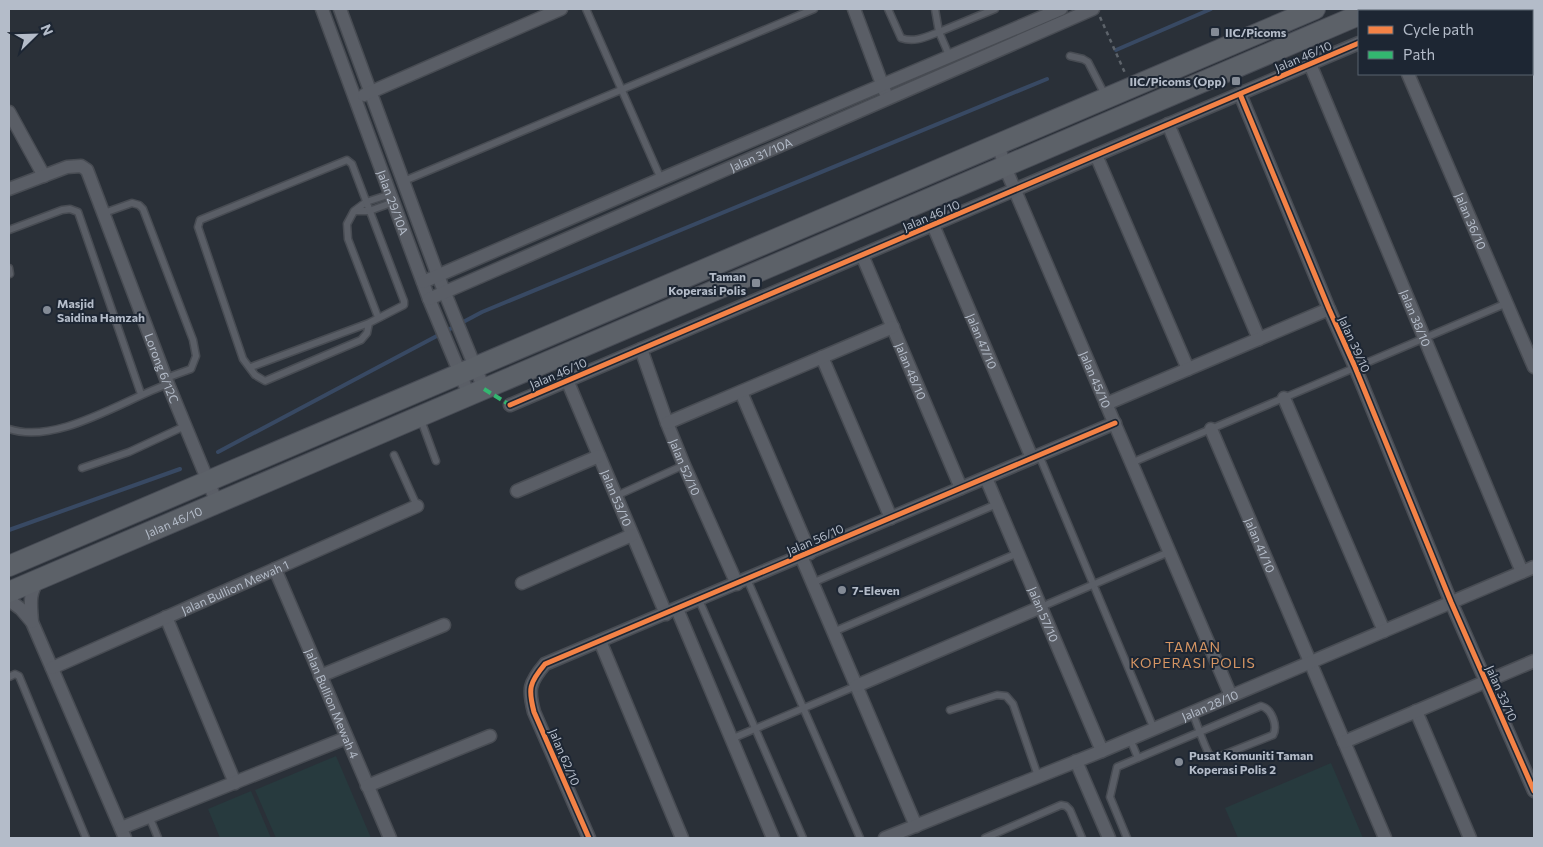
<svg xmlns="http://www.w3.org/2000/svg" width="1543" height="847" font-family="Commissioner,sans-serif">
<rect width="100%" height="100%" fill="#2a3038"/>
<g fill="#273a3e">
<polygon points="336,756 371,838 276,838 255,790"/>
<polygon points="1331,763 1363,838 1238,838 1225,808"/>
<polygon points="251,791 271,838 220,838 208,809"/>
</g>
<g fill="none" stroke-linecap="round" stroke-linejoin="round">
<g stroke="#384963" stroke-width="4">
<polyline points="1116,50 1211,9"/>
<polyline points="218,452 482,312 1047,79"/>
<polyline points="9,530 180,469"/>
</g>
<g stroke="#484c53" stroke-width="9">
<g id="lane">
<polyline points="586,9 661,179"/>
<path d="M 888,9 L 901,38 C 914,43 926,37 939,32 L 935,9"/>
<polyline points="949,55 939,32 995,9"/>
<polyline points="1070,56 1083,59 1088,62 1105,95"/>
<polyline points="404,181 814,9"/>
<polyline points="355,211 369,211 394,202"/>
<polyline points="104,213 132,203 139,205 143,209 193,340 196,356 191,369 166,378"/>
<polyline points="9,230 62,210 70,209 78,212 141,394"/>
<polyline points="9,268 10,274"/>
<polyline points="378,317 348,239 347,224 354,211 366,202 391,194"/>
<polyline points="251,367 369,323 404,305 404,301 352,164 347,160 200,220 198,227 243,359 255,375 265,381 361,340 367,333 369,323"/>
<polyline points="421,420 436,461"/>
<path d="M 9,429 C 57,445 123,400 168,384"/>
<polyline points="394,455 417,506"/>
<polyline points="1039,455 1154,729"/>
<polyline points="1131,463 1507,303"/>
<polyline points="82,468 129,452 185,426"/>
<polyline points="616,496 684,465"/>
<polyline points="747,579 860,838"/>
<polyline points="812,583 997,504"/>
<polyline points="699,600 803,838"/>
<polyline points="1041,607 1169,552"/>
<polyline points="833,632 1018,553"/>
<polyline points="9,677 15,674 19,676 86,838"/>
<polyline points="950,710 997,695 1006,696 1013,704 1038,776"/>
<polyline points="731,739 856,686"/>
<polyline points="1130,739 1138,758"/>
<polyline points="149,816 158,838"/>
<polyline points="985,838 1061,805 1066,806 1070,810 1082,838"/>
<path d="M 1127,838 L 1110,797 L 1117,767 L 1261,706 C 1272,709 1278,726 1273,735 L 1218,757 C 1215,757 1212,757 1210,755 C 1205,750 1196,720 1192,712"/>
</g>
</g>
<g stroke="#484c53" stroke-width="15">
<g id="street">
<path id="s1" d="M 322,9 L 429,299 L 469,395"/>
<polyline points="340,9 438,276 484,389"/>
<polyline points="854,9 885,92"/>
<polyline points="1379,9 1380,11"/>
<path id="s2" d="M 1310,64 L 1522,572"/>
<path id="s3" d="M 1408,74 L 1534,367"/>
<polyline points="1240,94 1329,309 1355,367 1451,602 1534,791"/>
<polyline points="364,95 561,9"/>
<polyline points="9,112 44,176"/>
<polyline points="1168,124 1259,339"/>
<path id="s4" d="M 998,144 L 1005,167 L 1231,696"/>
<polyline points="1096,155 1188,369"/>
<path id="s5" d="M 9,189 L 67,167 L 81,166 L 87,170 L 168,384 L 217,503"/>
<path id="s6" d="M 933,225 L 1032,458"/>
<path id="s7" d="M 862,255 L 961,488"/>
<polyline points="423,282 661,179 1061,9"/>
<path id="s8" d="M 429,299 L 1093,9"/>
<path id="s9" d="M 641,349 L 667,423 L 684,465 L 737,584"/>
<polyline points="822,357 891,518"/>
<path id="s10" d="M 567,380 L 666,614"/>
<polyline points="741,392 810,553"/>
<polyline points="1284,398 1384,631"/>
<polyline points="1106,404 1329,309"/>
<polyline points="510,405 1359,43"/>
<polyline points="667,423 893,327"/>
<path id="s11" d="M 1211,429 L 1385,838"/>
<path id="s12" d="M 986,478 L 1102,751"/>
<polyline points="517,491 599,456"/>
<polyline points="801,556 916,826"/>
<path id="s13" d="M 275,569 L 390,838"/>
<path d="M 39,580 C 28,593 31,605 32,622 L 125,838"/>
<polyline points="522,583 632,535"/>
<polyline points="9,600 21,609 32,622"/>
<polyline points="677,609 773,838"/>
<polyline points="166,617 235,783"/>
<polyline points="600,641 682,838"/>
<path id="s14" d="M 52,668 L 417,506"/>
<polyline points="320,676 444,625"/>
<polyline points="856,686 1041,607"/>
<polyline points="1416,711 1470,838"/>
<polyline points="1344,742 1534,661"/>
<polyline points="1076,761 1109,838"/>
<polyline points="367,786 490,736"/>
<polyline points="121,828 346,738"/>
<path d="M 589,838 L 534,712 C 528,689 529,683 545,664 L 1115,423"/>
<path id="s15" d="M 885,838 L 1102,751 L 1534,567"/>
</g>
</g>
<g stroke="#484c55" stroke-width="22">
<g id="primary">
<polyline points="9,566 1315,9"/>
<path id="s16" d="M 9,592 L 1359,15"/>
</g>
</g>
<polyline stroke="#5d636a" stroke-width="2.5" stroke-dasharray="4 4" stroke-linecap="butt" points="1100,17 1125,73"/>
<use href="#lane" stroke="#5a5e66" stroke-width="6"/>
<use href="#street" stroke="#5a5e66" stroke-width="12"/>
<use href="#primary" stroke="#5c6168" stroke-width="20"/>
<polyline stroke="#33b770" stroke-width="4" stroke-dasharray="8 4" stroke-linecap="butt" points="484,389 510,405"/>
<g stroke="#1d2633" stroke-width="8">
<g id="cycleway">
<polyline points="1240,94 1329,309 1355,367 1451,602 1534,791"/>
<polyline points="510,405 1359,43"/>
<path d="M 589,838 L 534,712 C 528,689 529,683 545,664 L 1115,423"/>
</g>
</g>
<use href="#cycleway" stroke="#f48246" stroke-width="5"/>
</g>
<g fill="#848b96" stroke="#1d2633" stroke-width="2">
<rect x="1210" y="27" width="10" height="10" rx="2.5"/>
<rect x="1231" y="76" width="10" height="10" rx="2.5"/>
<rect x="751" y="278" width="10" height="10" rx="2.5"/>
<circle cx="47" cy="310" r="5"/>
<circle cx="842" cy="590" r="5"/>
<circle cx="1179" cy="762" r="5"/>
</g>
<g text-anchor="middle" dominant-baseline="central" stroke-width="4" stroke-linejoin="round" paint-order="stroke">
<g font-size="12" font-weight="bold" fill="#b4bcc9" stroke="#1d2633" text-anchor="start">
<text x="1225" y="32">IIC/Picoms</text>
<text x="1226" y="81" text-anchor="end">IIC/Picoms (Opp)</text>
<text x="746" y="276" text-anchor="end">Taman<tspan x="746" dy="14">Koperasi Polis</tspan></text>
<text x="57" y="303">Masjid<tspan x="57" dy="14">Saidina Hamzah</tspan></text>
<text x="852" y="590">7-Eleven</text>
<text x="1189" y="755">Pusat Komuniti Taman<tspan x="1189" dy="14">Koperasi Polis 2</tspan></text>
</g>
<g font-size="12" fill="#b4bcc9" stroke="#1d2633">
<text transform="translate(1303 56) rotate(-23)">Jalan 46/10</text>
<text stroke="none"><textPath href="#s8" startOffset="362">Jalan 31/10A</textPath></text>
<text stroke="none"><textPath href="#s1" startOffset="206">Jalan 29/10A</textPath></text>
<text transform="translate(931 215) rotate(-23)">Jalan 46/10</text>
<text stroke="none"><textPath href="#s3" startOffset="160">Jalan 36/10</textPath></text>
<text stroke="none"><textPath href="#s2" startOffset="275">Jalan 38/10</textPath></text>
<text stroke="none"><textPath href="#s6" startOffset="126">Jalan 47/10</textPath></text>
<text transform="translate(1355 344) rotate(66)">Jalan 39/10</text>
<text stroke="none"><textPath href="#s5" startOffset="295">Lorong 6/12C</textPath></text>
<text stroke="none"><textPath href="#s7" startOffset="126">Jalan 48/10</textPath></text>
<text transform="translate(558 373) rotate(-23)">Jalan 46/10</text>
<text stroke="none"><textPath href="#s4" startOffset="255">Jalan 45/10</textPath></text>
<text stroke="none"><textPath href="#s9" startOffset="126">Jalan 52/10</textPath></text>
<text stroke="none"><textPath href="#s10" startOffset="128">Jalan 53/10</textPath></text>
<text stroke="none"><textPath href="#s16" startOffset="179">Jalan 46/10</textPath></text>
<text transform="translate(815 539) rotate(-23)">Jalan 56/10</text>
<text stroke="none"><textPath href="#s11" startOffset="126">Jalan 41/10</textPath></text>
<text stroke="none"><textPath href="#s14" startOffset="200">Jalan Bullion Mewah 1</textPath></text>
<text stroke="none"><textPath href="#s12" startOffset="148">Jalan 57/10</textPath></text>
<text transform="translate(1502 693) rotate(66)">Jalan 33/10</text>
<text stroke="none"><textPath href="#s13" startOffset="146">Jalan Bullion Mewah 4</textPath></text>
<text stroke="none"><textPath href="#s15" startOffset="351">Jalan 28/10</textPath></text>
<text transform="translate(565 757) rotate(67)">Jalan 62/10</text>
</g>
<g font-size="14" letter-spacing="1" fill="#d59563" stroke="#1d2633">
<text x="1193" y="646">TAMAN<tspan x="1193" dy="16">KOPERASI POLIS</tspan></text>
</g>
</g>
<rect width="1543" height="847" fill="none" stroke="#b4bcc9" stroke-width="20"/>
<rect x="1358" y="10" width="175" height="65" fill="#1d2633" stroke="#59626f"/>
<rect x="1368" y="26" width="25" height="8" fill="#f48246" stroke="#59626f"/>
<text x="1403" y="35" font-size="15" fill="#b4bcc9">Cycle path</text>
<rect x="1368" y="51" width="25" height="8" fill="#33b770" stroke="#59626f"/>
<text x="1403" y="60" font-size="15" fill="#b4bcc9">Path</text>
<g transform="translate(35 35) rotate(67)" stroke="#1d2633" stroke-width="4" paint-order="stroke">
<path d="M0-4L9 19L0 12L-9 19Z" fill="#b4bcc9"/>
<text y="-8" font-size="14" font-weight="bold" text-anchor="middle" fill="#b4bcc9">N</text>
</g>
</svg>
